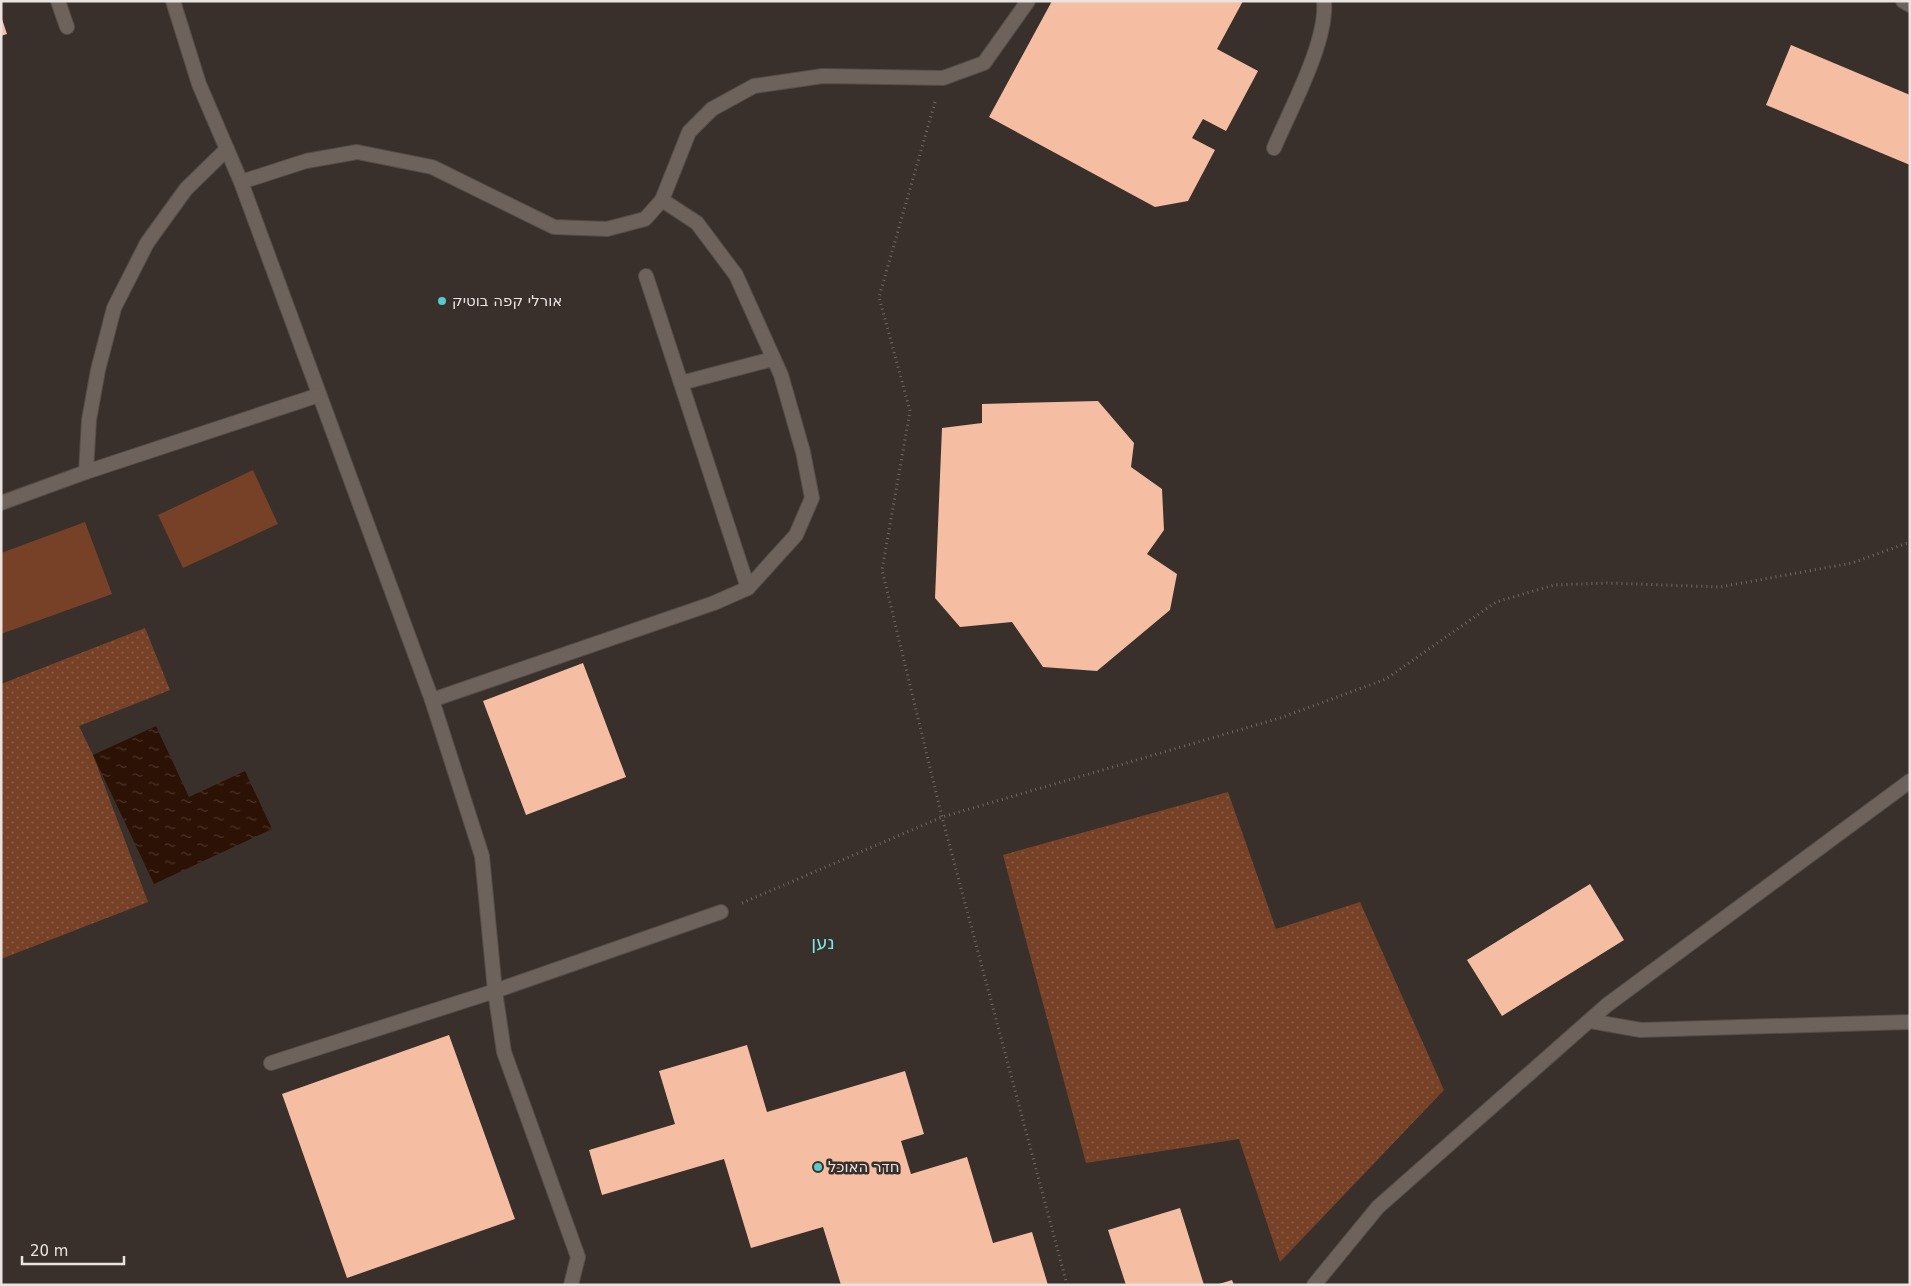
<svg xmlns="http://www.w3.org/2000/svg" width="1911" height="1286" font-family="'DejaVu Sans',Heebo,sans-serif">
<defs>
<pattern id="green-dots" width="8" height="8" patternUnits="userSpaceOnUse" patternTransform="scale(1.25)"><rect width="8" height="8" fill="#764126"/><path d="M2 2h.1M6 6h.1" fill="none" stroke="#8a5c45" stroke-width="1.8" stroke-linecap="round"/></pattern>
<pattern id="water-ripples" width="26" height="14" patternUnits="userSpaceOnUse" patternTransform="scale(1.25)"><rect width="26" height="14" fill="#2c1205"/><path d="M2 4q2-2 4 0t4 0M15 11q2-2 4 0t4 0" fill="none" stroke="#4b3429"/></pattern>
</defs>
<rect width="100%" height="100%" fill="#39302b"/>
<g fill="url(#green-dots)">
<polygon points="145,628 170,690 79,726 93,755 148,902 1,959 1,684"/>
<polygon points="1228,792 1276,929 1360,902 1444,1090 1280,1262 1239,1139 1086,1163 1003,855"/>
</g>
<g fill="#764126">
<polygon points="253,470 278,524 183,568 158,515"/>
<polygon points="85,522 112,594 1,634 1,553"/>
</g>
<polygon fill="url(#water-ripples)" points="156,726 189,797 245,771 272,829 154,884 93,755"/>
<g fill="#f5bda2">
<polygon points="1052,1 1243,1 1217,49 1258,71 1226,131 1203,119 1192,138 1215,150 1188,201 1155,207 989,117"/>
<polygon points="1,16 7,34 1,36"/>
<polygon points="1791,45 1910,95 1910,165 1766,105"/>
<polygon points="1098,401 1134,443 1131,467 1162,489 1164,530 1147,554 1177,574 1170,610 1097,671 1043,667 1012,622 960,627 935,598 942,428 982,423 982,404"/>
<polygon points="583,663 626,777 526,815 483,701"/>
<polygon points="1590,884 1624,940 1502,1016 1467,960"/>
<polygon points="449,1035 515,1219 347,1278 282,1094"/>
<polygon points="747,1045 767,1112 905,1071 924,1134 901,1141 911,1174 967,1157 993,1243 1032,1232 1048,1285 841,1285 823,1227 751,1248 724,1159 602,1195 589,1150 675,1124 659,1071"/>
<polygon points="1180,1208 1204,1285 1126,1285 1108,1230"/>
<polygon points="1232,1280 1234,1285 1219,1285 1219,1284"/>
</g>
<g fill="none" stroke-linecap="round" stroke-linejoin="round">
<g stroke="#554c48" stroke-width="16">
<g id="service">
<polyline points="58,1 67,27"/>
<polyline points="646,276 748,588"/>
<polyline points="681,383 773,359"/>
<polyline points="271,1063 495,991 721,912"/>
</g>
</g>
<g stroke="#554c48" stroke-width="16">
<g id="minor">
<polyline points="173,1 199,84 241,182 432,700 482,856 495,991 504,1052 578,1257 571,1285"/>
<polyline points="1903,1 1910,5"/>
<path d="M 1274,148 C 1290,110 1328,41 1324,1"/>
<polyline points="241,182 306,161 357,152 432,167 554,227 607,229 645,219 662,200 689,132 712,109 754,86 823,76 943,78 984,63 1028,1"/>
<polyline points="86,472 89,420 98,370 114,308 147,243 186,189 227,149"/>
<polyline points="1,503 86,472 319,395"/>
<polyline points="432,700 714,603 748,588 796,535 812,498 803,452 781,375 736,275 697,223 662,200"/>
<polyline points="1590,1021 1641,1030 1910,1022"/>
<polyline points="1314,1285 1378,1207 1607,1005 1910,781"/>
</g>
</g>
<g stroke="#716964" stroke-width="3" stroke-dasharray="1 4" stroke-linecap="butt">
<polyline points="935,102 879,297 910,411 882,570 942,817 1067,1285"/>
<polyline points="742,903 942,817 1280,718 1386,679 1496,602 1554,585 1607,583 1720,587 1852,563 1910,542"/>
</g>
<use href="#service" stroke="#6d625c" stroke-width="14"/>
<use href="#minor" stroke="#6d625c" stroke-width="14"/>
</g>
<g fill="#53cdca" stroke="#39302b" stroke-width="2">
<circle cx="442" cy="301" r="5"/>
<circle cx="818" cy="1167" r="5"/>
</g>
<g text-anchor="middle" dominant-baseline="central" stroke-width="5" stroke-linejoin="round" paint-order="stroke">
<g font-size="15" fill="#eae3e0" stroke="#39302b" text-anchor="start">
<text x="452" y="301">אורלי קפה בוטיק</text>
<text x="828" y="1167">חדר האוכל</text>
</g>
<g font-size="18" fill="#7be7e3" stroke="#39302b">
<text x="823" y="942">נען</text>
</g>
</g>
<rect width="1911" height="1286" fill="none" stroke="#eae3e0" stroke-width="5"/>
<path d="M22 1256v8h102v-8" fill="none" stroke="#eae3e0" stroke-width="2.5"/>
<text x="30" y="1256" font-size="15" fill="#eae3e0" stroke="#39302b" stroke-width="4" paint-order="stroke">20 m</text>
</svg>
